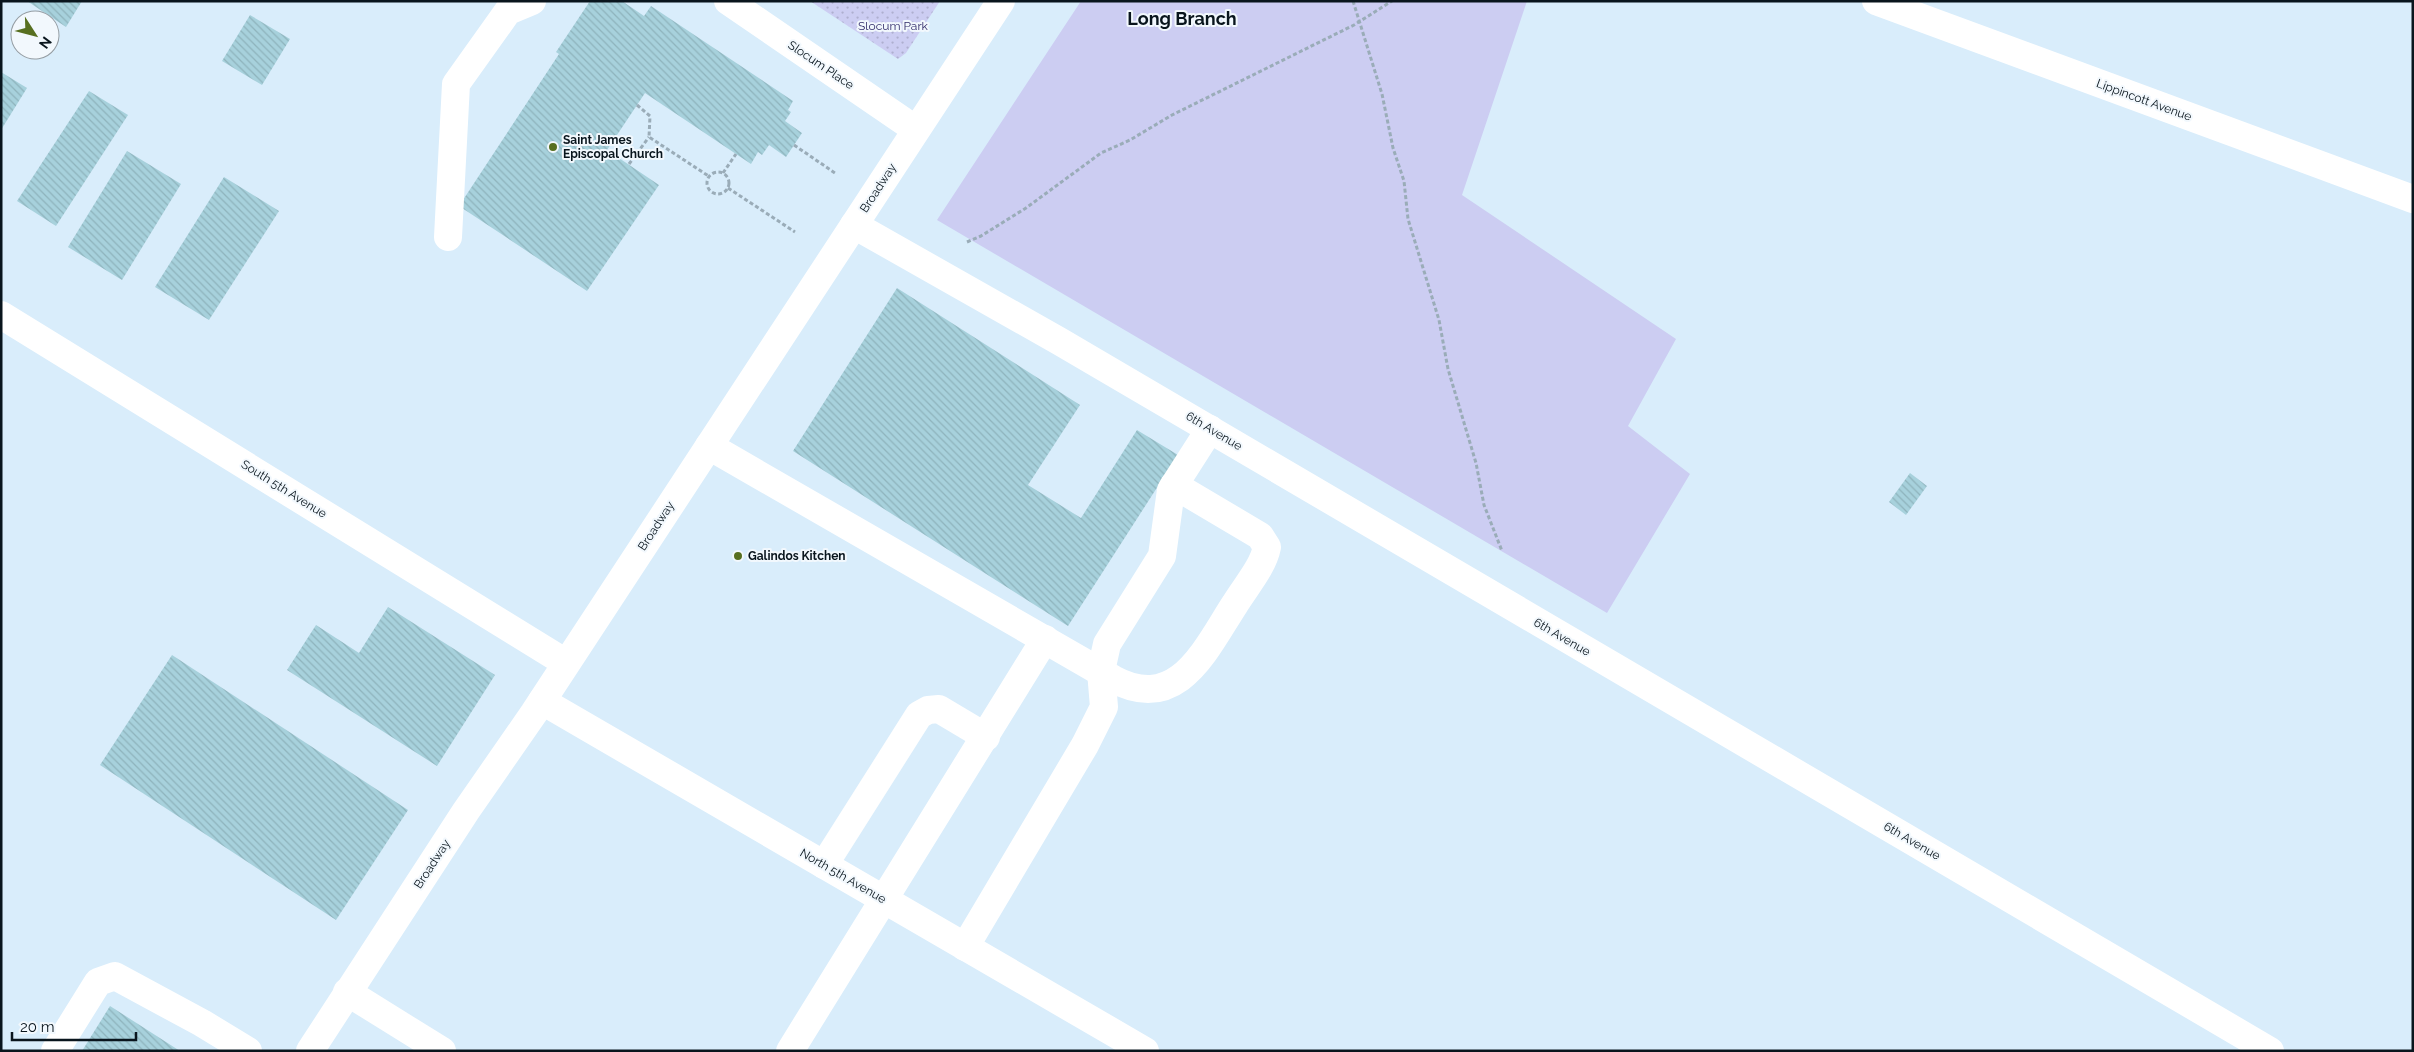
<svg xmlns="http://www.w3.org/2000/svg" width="2414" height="1052" font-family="Raleway,sans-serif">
<defs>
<pattern id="park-dots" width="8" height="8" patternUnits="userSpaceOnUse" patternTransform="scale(1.25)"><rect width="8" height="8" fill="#cccdf2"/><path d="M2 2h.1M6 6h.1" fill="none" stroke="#aeafcf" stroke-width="1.8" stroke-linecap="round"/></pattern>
<pattern id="building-back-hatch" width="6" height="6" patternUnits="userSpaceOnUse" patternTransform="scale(1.25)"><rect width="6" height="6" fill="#a7d1dc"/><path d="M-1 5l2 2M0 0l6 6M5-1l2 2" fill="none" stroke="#8eb3bc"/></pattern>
</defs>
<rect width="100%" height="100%" fill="#d9edfb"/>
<polygon fill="#cccdf2" points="1081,1 1527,1 1462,195 1676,339 1628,426 1690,474 1607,613 937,220"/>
<polygon fill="url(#park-dots)" points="810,1 940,1 906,53 898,59"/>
<g fill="url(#building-back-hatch)">
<polygon points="27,1 82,1 66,27"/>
<polygon points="590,1 622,1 644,16 651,6 793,101 788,110 791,112 785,121 802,133 786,157 769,145 762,155 758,152 751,164 645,93 607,150 659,185 587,291 459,206 559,54 556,52"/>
<polygon points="250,15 290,39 262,85 222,61"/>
<polygon points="1,72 27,88 1,130"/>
<polygon points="89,91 128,115 56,226 17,201"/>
<polygon points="127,151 181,184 122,280 68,247"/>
<polygon points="224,177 279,211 209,320 155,287"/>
<polygon points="897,288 1080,405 1028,485 1081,518 1137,430 1178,455 1068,626 793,451"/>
<polygon points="1910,473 1927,486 1906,515 1889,502"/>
<polygon points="388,607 495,675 437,766 287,670 316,625 359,653"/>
<polygon points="172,655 408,810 336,920 100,765"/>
<polygon points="110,1006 180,1051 82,1051"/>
</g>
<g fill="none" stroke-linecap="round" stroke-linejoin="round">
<g stroke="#9aacb8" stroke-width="3" stroke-dasharray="4 2.5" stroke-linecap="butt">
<polyline points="1353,1 1382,94 1393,148 1404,181 1408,219 1439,320 1448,369 1476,463 1484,505 1502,551"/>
<polyline points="637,105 650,116 649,137 710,177"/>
<polyline points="794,145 835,173"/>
<polyline points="629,164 649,137"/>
<circle cx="718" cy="183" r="11"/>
<polyline points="723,173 736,154"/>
<polyline points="728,188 795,232"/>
<polyline points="967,242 981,236 1026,208 1101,153 1130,140 1172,115 1354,25 1392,1"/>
</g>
<g stroke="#fff" stroke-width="28">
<polyline points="728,1 915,129"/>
<polyline points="1876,1 2413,199"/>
<polyline points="854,225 1059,341 2270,1051"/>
<polyline points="448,237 456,84 508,11 532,1"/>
<polyline points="1,315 566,663"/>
<path d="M 709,446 L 1113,679 C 1178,714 1205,650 1235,604 C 1246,586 1263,567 1267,547 L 1260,536 L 1174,485"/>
<polyline points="542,701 1145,1051"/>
<polyline points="824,865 919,715 928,710 939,709 986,737"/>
<polyline points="965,947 1085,745 1104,707 1101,671 1107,644 1162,556 1171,490 1210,429"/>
<polyline points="347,992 442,1051"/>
<polyline points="55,1051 98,982 115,976 202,1023 248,1051"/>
<polyline points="310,1051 466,811 534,713 1001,1"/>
<polyline points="790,1051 1045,639"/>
</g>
</g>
<g fill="#576f20" stroke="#f2f8fd" stroke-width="2">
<circle cx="553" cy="147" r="5"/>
<circle cx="738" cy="556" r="5"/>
</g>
<g text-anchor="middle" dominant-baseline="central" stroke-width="4" stroke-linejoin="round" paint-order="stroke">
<g font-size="12" fill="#312b69" stroke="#f2f8fd">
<text x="893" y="26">Slocum Park</text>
</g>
<g font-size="12" fill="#09151d" stroke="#f2f8fd">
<text transform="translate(821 65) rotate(34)">Slocum Place</text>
<text transform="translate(2144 100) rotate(20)">Lippincott Avenue</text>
<text transform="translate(878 188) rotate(-57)">Broadway</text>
<text transform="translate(1214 431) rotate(31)">6th Avenue</text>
<text transform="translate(284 489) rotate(32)">South 5th Avenue</text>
<text transform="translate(656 526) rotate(-57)">Broadway</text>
<text transform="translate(1562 637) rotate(30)">6th Avenue</text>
<text transform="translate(1912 841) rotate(30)">6th Avenue</text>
<text transform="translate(432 864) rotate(-57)">Broadway</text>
<text transform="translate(843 876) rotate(30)">North 5th Avenue</text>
</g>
<g font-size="12" font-weight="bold" fill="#09151d" stroke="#f2f8fd" text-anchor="start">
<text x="563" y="140">Saint James<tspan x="563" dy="14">Episcopal Church</tspan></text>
<text x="748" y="556">Galindos Kitchen</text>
</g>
<g font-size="18" font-weight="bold" fill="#09151d" stroke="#f2f8fd">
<text x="1182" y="18">Long Branch</text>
</g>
</g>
<rect width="2414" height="1052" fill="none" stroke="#09151d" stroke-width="5"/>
<g transform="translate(35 35) rotate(126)"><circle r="24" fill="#f2f8fd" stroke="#959da3"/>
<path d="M0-4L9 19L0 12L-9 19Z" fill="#576f20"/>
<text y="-8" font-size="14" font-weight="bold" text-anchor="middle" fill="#09151d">N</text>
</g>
<path d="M12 1032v8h124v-8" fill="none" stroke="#09151d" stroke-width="2.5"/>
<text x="20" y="1032" font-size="15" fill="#09151d" stroke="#f2f8fd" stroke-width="4" paint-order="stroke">20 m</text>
</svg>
